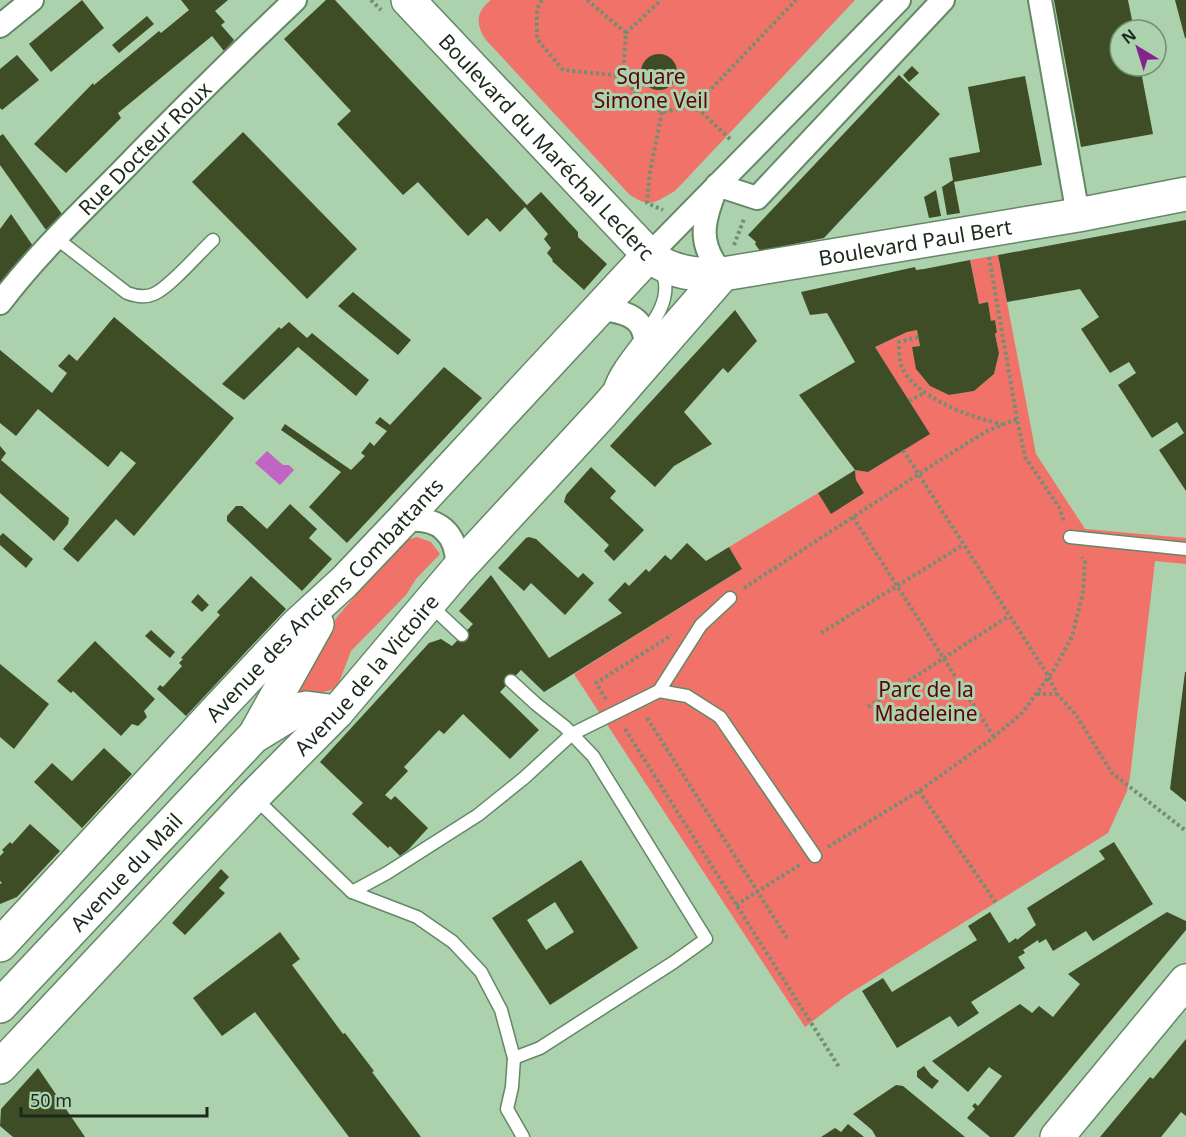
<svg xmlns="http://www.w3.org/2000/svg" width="1186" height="1137" font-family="'Noto Sans',sans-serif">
<rect width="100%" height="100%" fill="#abd1ad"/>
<g fill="#f17269">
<path d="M 491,0 L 855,0 L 675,191 C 656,201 651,210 629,194 L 486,40 C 475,25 476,11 491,0 Z"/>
<polygon points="998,255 1036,454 1085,529 1186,538 1186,564 1155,561 1130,777 1127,791 1108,833 847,995 805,1027 574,674 742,569 729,547 818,493 832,513 864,493 856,480 855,470 868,472 929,434 875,347 907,332 917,330 920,346 912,347 917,370 930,386 949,395 974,391 994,374 999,353 995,334 997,332 995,321 991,321 988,302 979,304 970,260"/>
<polygon points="417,537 431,542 440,554 416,579 406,595 351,651 338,685 331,690 286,702 337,617 398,546 407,540"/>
</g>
<polygon fill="#c065c3" points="267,451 283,465 289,465 294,470 280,485 255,463"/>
<g fill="#3e4d25" fill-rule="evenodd">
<polygon points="82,0 104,28 51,72 29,44"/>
<polygon points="181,0 228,0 215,11 225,22 221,25 234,40 224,51 212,36 118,113 121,118 66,173 34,144 93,83 94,85 159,31 161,33 189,10"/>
<polygon points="326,0 335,0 527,205 541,192 578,232 578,237 607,264 584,290 552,261 553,260 547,253 551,248 544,239 548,234 525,207 500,232 487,218 468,236 418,182 403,195 337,124 351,111 284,39"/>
<polygon points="1054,0 1128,0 1134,30 1120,30 1120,66 1140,66 1153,134 1081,147"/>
<polygon points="1175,0 1186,0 1186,38 1185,38"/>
<polygon points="147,16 154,24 119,53 112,45"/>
<circle cx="659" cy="72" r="18"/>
<polygon points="17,55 39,80 2,110 0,108 0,69"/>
<polygon points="912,66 919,73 909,82 903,75"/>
<polygon points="899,75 940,114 824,238 760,251 755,244 756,242 748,235"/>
<polygon points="1025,76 1042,165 954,182 960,213 947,215 942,187 953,180 949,158 980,152 968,87"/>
<polygon points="243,132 357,249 307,299 192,182"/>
<polygon points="3,134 62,214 46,230 0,165 0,136"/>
<polygon points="936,190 941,216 929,218 924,197"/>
<polygon points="11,214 33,246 0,289 0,229"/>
<polygon points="1186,220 1186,491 1159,450 1184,433 1177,422 1152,438 1118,385 1136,373 1129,362 1110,373 1081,329 1099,317 1080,289 1007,302 998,255"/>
<polygon points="970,260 979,304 988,302 991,321 995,320 997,332 995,334 999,353 994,374 974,391 949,395 930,386 916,369 912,347 920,346 917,330 907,332 875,347 930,434 868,472 855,470 799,395 855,362 827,313 810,315 801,292 915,267 916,270 924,269"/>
<polygon points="353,292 411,340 398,355 338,306"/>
<polygon points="735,310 757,341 728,373 723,368 684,412 712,444 674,466 655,487 610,446"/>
<polygon points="114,317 234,418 134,536 116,519 78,562 63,549 136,463 121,451 108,467 38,409 16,436 0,423 0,350 52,393 67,373 58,366 69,354 77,361"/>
<polygon points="289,322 307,338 312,333 369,380 356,396 298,347 244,400 222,384 279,327 281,329"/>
<polygon points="444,367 482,398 347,543 309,507 341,472 281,430 285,424 351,470 365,456 361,453 370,442 374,446 387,431 375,423 380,417 390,425"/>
<polygon points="0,446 6,453 1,460 69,518 68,524 54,541 0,493"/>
<polygon points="591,467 616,491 610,498 644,530 614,561 604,551 609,545 564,502 566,495"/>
<polygon points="855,470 856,480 864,493 831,514 818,493"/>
<polygon points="290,504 317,529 309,538 332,559 302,591 227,521 227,516 236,506 242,506 267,529"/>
<polygon points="3,533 33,559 26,568 0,545 0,536"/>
<polygon points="529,537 536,539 578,578 583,573 594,583 565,615 531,583 524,591 498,568 526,538"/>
<polygon points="687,543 706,561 729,547 742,569 544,692 521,670 500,692 539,730 510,759 463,714 444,734 439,730 404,767 408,771 385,795 391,800 395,796 428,828 408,850 400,856 390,846 388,848 352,814 363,803 320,762 429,643 441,639 452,646 473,624 459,611 491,575 549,658 622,613 608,600 625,582 629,586 646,569 649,572 665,555 671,560"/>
<polygon points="251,576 286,609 186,716 157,689 160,685 163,687 182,666 179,663 183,659 181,658 220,615 217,612"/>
<polygon points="198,594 209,605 202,612 191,602"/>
<polygon points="151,630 175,652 170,658 145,636"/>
<polygon points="95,641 155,699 144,711 147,717 138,726 132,724 121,736 73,691 71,693 57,681"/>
<polygon points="0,664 49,704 14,749 0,737"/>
<polygon points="1185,672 1186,672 1186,802 1170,789"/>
<polygon points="104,748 132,774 82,828 34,782 52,763 72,781"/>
<polygon points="30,824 60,851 17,897 0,904 0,884 2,883 0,881 0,856 4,852 2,850 10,842 12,844"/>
<polygon points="1114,842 1153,904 1093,941 1086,931 1053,951 1046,939 1039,943 1038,940 1023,950 1025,953 1018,957 1025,968 971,1002 979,1013 958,1027 950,1016 897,1048 862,991 883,978 892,992 977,940 968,926 990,912 1009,943 1016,938 1017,940 1036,925 1027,908 1105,859 1099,851"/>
<path d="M 581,860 L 638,948 L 550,1005 L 492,918 ZM 555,902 L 574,932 L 546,950 L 527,920 Z"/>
<polygon points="221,869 229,877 219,888 225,893 185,935 172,923"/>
<polygon points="1167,912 1186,921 1186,930 1014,1137 990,1137 967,1118 975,1109 972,1106 975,1103 978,1106 1002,1076 989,1067 968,1092 932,1061 1020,1004 1032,1013 1039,1006 1053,1017 1080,984 1068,974"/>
<polygon points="280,932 300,959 292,965 343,1034 345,1033 374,1071 372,1072 421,1137 349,1137 255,1012 222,1036 193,998"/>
<polygon points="1186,1039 1186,1116 1181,1112 1161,1137 1100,1137 1150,1077 1153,1079"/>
<polygon points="924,1066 931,1075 939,1081 932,1089 917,1077 917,1071"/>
<polygon points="38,1068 85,1137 13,1137 0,1126 1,1109"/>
<polygon points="896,1085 903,1086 965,1137 876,1137 872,1130 853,1114"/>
<polygon points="848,1124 864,1137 821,1137 835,1128 841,1132"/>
</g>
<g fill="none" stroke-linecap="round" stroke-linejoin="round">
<g stroke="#648866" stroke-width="15">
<g id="lane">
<path d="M 56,238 L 127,293 C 135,296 145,298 154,294 C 170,287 199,253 213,240"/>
<path d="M 610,388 C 622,349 682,311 661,270"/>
<polyline points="1070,537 1186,549"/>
<polyline points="430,605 462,635"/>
<polyline points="659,691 687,696 720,717 815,856"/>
<polyline points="255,798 352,892 417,917 453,942 481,972 501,1010 514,1058 540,1048 674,962 706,939 593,756 565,727 536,704 511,681"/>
<polyline points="352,892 387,873 478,815 524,778 572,734 659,691 701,625 730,598"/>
<polyline points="514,1058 512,1087 507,1109 523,1137"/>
</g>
</g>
<g stroke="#648866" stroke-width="26">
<g id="street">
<polyline points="1040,0 1078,215"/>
<polyline points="0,26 32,0"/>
<polyline points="649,255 899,0"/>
<path d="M 723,274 C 695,242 704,221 717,185 L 757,198 L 943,0"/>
<path id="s1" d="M 0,303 C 35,257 76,217 117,176 C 175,116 234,58 295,0"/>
<path d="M 601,309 C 639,313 649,324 645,363"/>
<path d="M 402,521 C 438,515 459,533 457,570"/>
</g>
</g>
<g stroke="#648866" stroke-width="36">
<polyline id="secondary" points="1057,1137 1186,981"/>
</g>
<g stroke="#648866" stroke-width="36">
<g id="primary">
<path id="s2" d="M 408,0 L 649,255 C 670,273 697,276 723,274 L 1078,215 L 1186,194"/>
<polyline points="256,733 317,624"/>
<path id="s3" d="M 0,945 L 218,709 L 296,626 L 344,582 L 402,521 L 649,255"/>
<path id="s4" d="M 0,1006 L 253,737 L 297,710 L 306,708 L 337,712"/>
<path id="s5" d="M 0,1067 L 253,797 L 337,712 L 457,570 L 602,413 L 723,274"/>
</g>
</g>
<g stroke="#728f74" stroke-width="4" stroke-dasharray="3 3" stroke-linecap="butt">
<polyline points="371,0 381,10"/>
<polyline points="542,0 537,9 537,39 563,70 623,76"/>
<polyline points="587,0 626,33 623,76 639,98 662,112 695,106"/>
<polyline points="626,33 661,0"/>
<polyline points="662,112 650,172 647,203 663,210"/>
<polyline points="730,139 695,106 796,0"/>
<polyline points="734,245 744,219"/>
<polyline points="989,257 1017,419"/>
<path d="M 918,337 L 899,342 C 899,349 899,359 901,365 C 913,397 972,418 1002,424"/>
<polyline points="909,401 924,393"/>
<polyline points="903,450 1049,677 1057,694 1076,715 1112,773 1186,831"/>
<polyline points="853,517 994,737"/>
<polyline points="744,588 942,459 987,431 1017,419 1025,457 1059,507 1064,521"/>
<polyline points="821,633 963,545"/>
<polyline points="1037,694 1057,694"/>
<polyline points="606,699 596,683 672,635"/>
<polyline points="868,707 1009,616"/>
<polyline points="647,718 787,938"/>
<polyline points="625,729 839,1067"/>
<polyline points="919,791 996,903"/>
<polyline points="828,847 919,791 989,741 1022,713 1053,671 1072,637 1083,592 1085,562 1082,557"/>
<polyline points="736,905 801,864"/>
</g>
<use href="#lane" stroke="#fff" stroke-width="12"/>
<use href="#street" stroke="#fff" stroke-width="22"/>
<use href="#secondary" stroke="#fff" stroke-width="33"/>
<use href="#primary" stroke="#fff" stroke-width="33"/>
</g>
<g text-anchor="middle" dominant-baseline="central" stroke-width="6" stroke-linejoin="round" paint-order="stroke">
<g font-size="21" fill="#5c0509" stroke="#abd1ad">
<text x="651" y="76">Square<tspan x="651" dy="24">Simone Veil</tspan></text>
<text x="926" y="689">Parc de la<tspan x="926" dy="24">Madeleine</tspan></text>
</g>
<g font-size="21" fill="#1b2a1c" stroke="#abd1ad">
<text stroke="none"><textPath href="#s2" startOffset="202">Boulevard du Maréchal Leclerc</textPath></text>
<text stroke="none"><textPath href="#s1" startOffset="212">Rue Docteur Roux</textPath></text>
<text stroke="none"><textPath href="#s2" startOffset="624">Boulevard Paul Bert</textPath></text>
<text stroke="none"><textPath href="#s3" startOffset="474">Avenue des Anciens Combattants</textPath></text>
<text stroke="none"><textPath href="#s5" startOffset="537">Avenue de la Victoire</textPath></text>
<text stroke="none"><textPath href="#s4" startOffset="184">Avenue du Mail</textPath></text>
</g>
</g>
<g transform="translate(1138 48) rotate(322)"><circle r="28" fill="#abd1ad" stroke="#718e73" stroke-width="1.5"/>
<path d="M0-4.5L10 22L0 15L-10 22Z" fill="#86228b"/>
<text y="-9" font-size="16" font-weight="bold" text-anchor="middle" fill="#1b2a1c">N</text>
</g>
<path d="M21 1107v9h186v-9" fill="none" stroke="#1b2a1c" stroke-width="3"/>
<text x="30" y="1107" font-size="18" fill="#1b2a1c" stroke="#abd1ad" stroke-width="4.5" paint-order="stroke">50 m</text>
</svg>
